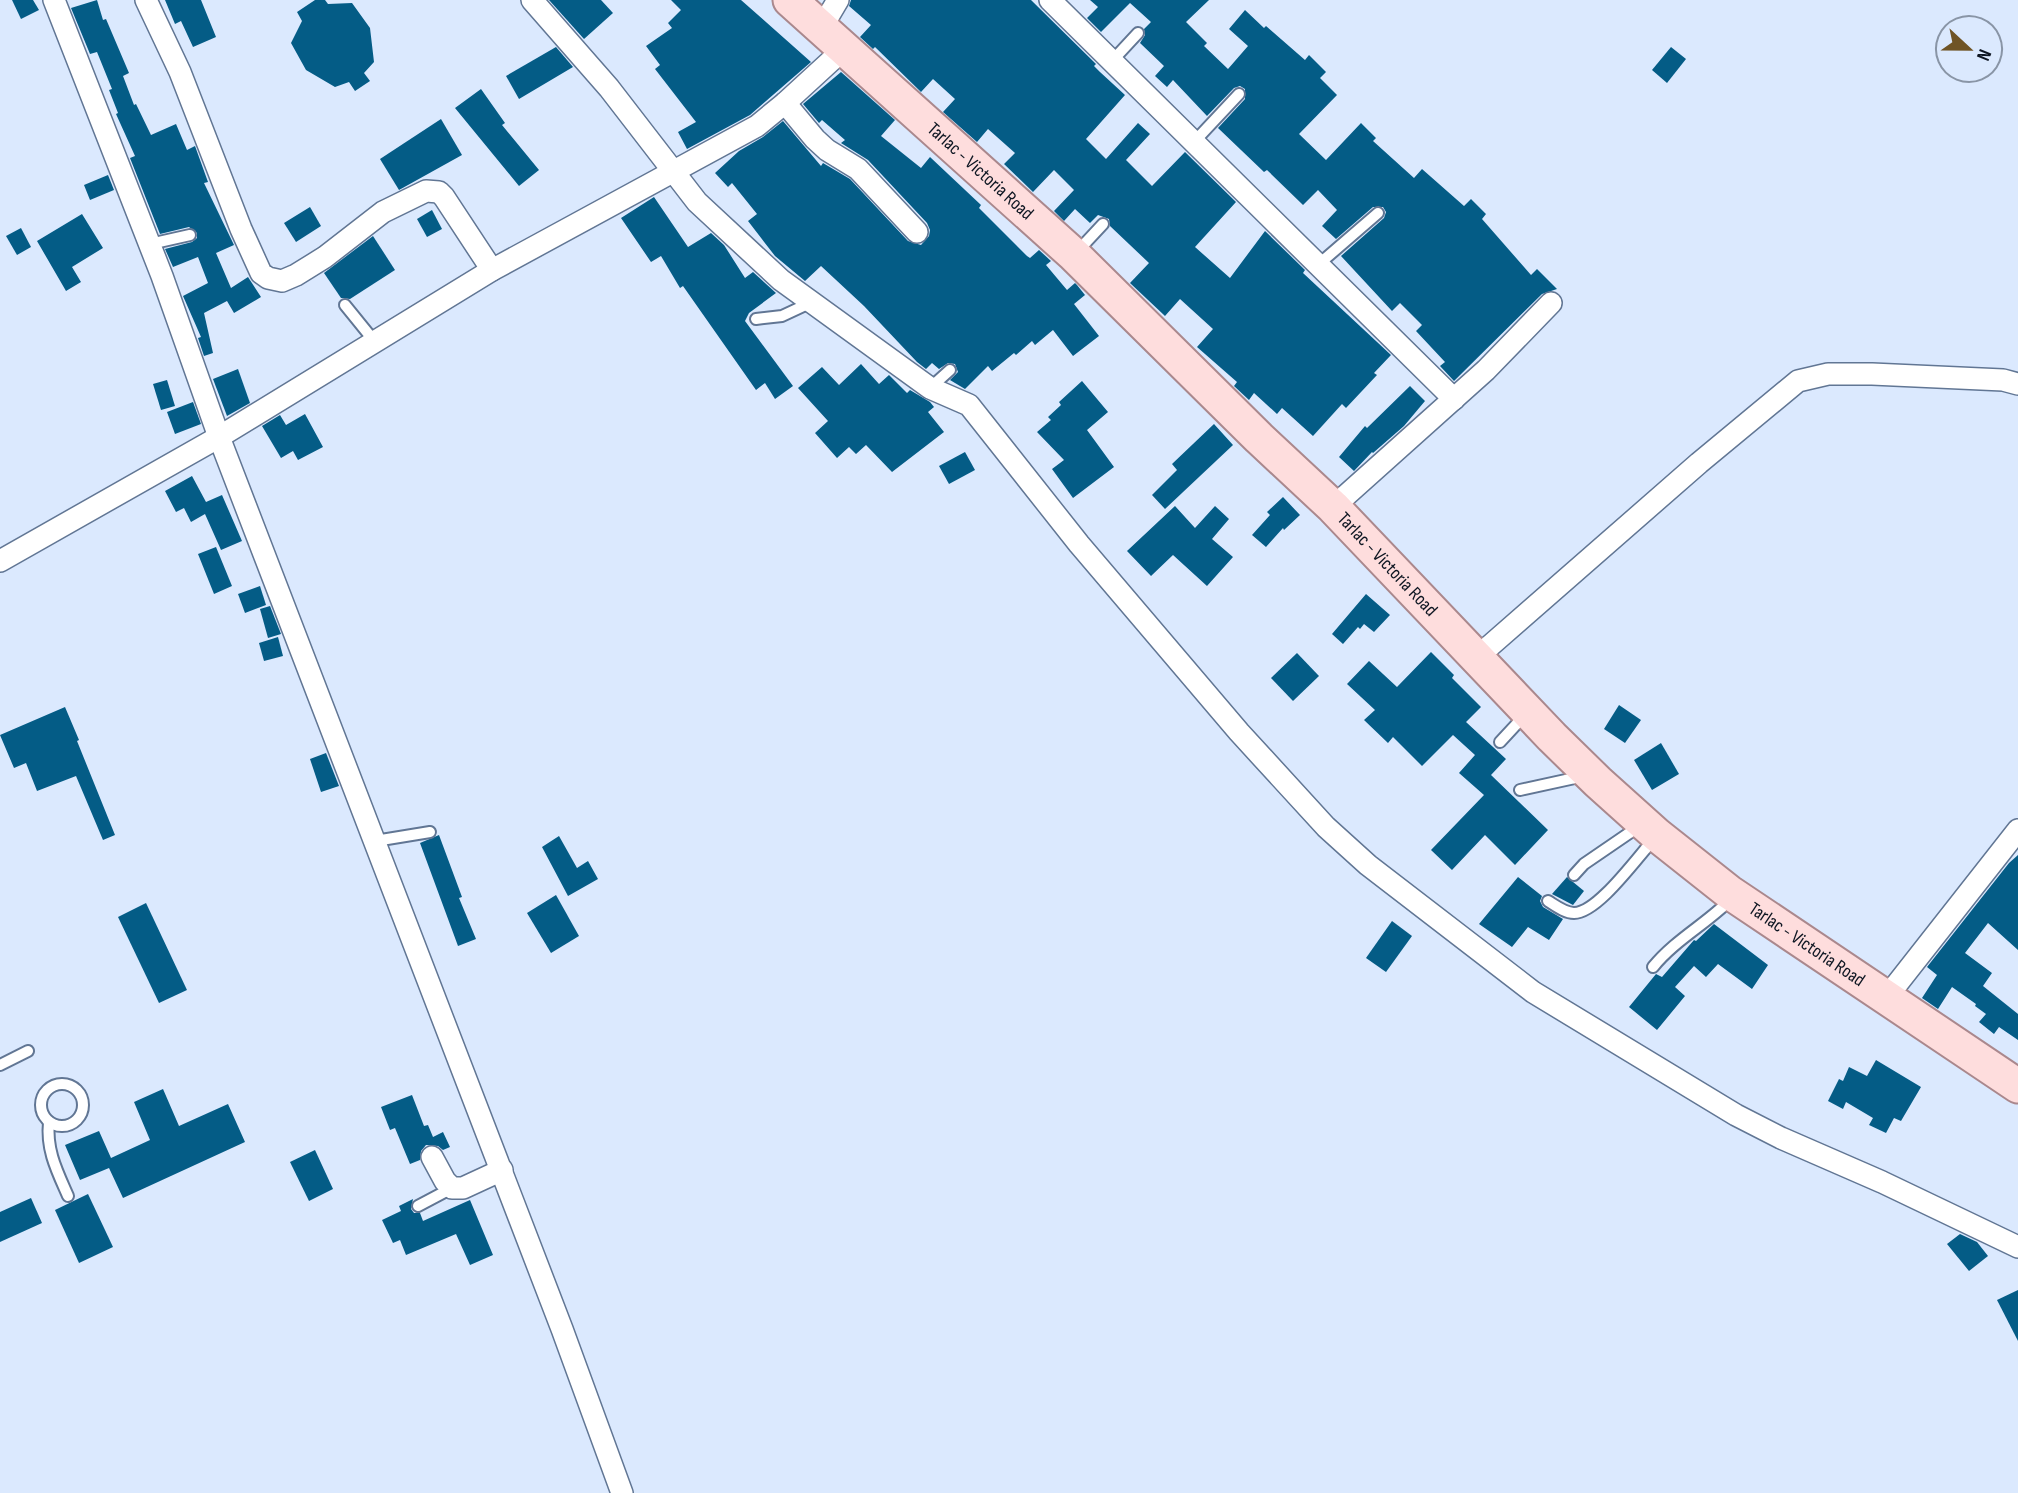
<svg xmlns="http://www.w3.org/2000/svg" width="2018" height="1493" font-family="'Sofia Sans Condensed',sans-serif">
<rect width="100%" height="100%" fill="#dbe9fe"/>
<g fill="#045c86">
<polygon points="12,0 33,0 39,10 21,19"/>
<polygon points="97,0 103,20 106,19 129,73 123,76 134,105 136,104 151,135 176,124 187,150 195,146 208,182 204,183 234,245 216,253 231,288 248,277 261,297 234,313 227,301 204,313 213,353 204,356 198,338 201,337 183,296 208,283 198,257 173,267 165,249 192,242 197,238 197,233 189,227 160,234 130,158 135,156 116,114 118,113 109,90 112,89 97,52 90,54 71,8"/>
<polygon points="165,0 201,0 216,37 193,47 181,21 175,24"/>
<polygon points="315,0 325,0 328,4 352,3 370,28 374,62 364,73 370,81 355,91 349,82 335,87 306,70 291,43 302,21 297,12"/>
<polygon points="549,0 601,0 613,13 584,39"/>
<polygon points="671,0 741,0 811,62 750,115 687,149 678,132 696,122 655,69 660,65 646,46 672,28 668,23 681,10"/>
<polygon points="851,0 1031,0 1096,64 1094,66 1100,72 1125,95 1086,139 1106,159 1138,123 1150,134 1126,160 1152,186 1185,152 1236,202 1195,247 1230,278 1265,231 1305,270 1303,273 1391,355 1374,373 1377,375 1346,408 1342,404 1313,436 1282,408 1277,414 1254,393 1249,400 1234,386 1237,382 1197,347 1213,329 1180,299 1165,316 1130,283 1149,263 1110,226 1109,219 1098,215 1090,223 1075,209 1064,221 1054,211 1074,190 1054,170 1033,192 1004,164 1015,153 988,129 977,142 943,112 955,99 933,79 921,92 875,47 873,49 860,37 871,25 849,6"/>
<polygon points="1090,0 1209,0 1186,22 1207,43 1204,46 1228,69 1248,46 1229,29 1245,10 1264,28 1266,26 1305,60 1309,55 1326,72 1320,78 1337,95 1299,134 1326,160 1361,123 1376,138 1373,141 1414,178 1422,169 1464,206 1471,199 1486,214 1482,219 1531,275 1537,269 1557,289 1542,294 1454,381 1440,366 1445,362 1416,331 1422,325 1400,303 1392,311 1341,256 1384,218 1386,212 1383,207 1373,207 1336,239 1322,226 1337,210 1318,190 1303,205 1267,170 1264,172 1218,128 1245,99 1245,89 1240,86 1234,88 1207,116 1173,80 1167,87 1155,76 1164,66 1140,43 1145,35 1144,29 1151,22 1130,3 1101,32 1087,18 1098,7"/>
<polygon points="556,47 573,67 519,99 506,76"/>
<polygon points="1671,47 1686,59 1667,83 1652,70"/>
<polygon points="841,72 895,120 881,136 921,168 930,157 981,205 979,208 1027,256 1030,258 1039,250 1051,261 1046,265 1067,290 1075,283 1077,285 1085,295 1074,304 1099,336 1073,356 1053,330 1035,345 1032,341 1016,355 1014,353 992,371 988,366 965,389 950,380 958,372 955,364 948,363 939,369 932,363 926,369 917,362 864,306 821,266 805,281 775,256 748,221 757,214 732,183 728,187 715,173 739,151 763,137 783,121 821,166 823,163 850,179 908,241 921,245 929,236 930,230 927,223 868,160 841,143 845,140 822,120 819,123 803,104"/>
<polygon points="481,89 505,123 502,125 539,170 519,186 455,108"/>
<polygon points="441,119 462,155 399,190 380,159"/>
<polygon points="108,175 114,190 90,200 84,185"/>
<polygon points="654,197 688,247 711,233 724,245 745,278 753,272 776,293 749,313 745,321 793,386 775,399 765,383 756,390 683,286 680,288 661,256 651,262 621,218"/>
<polygon points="310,207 321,226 296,242 284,223"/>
<polygon points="432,210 442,229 427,237 417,219"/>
<polygon points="82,214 103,248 72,267 81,282 66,291 37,241"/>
<polygon points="21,228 31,247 17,255 6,236"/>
<polygon points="373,236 395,270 350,299 341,298 324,273"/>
<polygon points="861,364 879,384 889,375 907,393 910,390 930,402 934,407 928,412 944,432 892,472 866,445 856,454 849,447 837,458 815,433 828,421 798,388 822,367 839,385"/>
<polygon points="238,369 250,403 227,416 213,379"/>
<polygon points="167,380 175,406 161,410 153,384"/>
<polygon points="1082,381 1108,412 1087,430 1114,467 1073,498 1052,469 1064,460 1037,432 1051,420 1048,417 1061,405 1059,402"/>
<polygon points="1410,386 1425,401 1404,426 1373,453 1372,452 1354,471 1339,457 1365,426 1367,428"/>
<polygon points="193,402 201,424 175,434 167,412"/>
<polygon points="305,414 323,447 298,460 293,451 281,458 262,426 280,415 286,425"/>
<polygon points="1214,424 1233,445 1165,509 1152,495 1177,470 1172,464"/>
<polygon points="965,452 975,470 949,484 939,466"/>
<polygon points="192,476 206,502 222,495 242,541 221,550 205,514 191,522 184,508 176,512 165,491"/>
<polygon points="1283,497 1300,515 1284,530 1283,528 1266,547 1252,535 1270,515 1267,512"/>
<polygon points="1175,506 1195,528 1215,506 1229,519 1212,539 1233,557 1207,586 1173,555 1151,576 1127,551"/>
<polygon points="216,547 232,586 214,594 198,554"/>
<polygon points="260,586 266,605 245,613 238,594"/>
<polygon points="1366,594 1390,615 1374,632 1364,624 1360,629 1358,627 1343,644 1332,634"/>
<polygon points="270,606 281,634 268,638 260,609"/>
<polygon points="278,637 283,656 264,661 259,643"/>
<polygon points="1431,652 1454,675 1452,678 1481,707 1466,722 1506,759 1491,775 1548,830 1515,865 1485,835 1452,870 1431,850 1484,795 1459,773 1475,755 1453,735 1422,766 1393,737 1388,743 1364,720 1375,710 1347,684 1369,661 1397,687"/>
<polygon points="1297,653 1319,676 1293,701 1271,678"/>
<polygon points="1619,705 1641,720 1625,743 1604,729"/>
<polygon points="65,707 79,740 77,741 115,835 103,840 76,776 37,791 26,763 14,768 0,735"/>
<polygon points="1661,743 1679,774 1652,790 1634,760"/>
<polygon points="326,753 339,786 321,792 310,759"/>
<polygon points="439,835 462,897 459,898 476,939 458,946 420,843"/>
<polygon points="559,836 577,868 588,861 598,879 568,896 542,847"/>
<polygon points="2018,855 2018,950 1988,923 1965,953 1992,973 1983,986 2018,1014 2018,1040 1999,1027 1994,1034 1979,1022 1986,1014 1975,1006 1976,1004 1952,987 1938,1009 1922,998 1937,975 1927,967 2009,863"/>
<polygon points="1518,877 1542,896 1540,901 1543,907 1563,919 1549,940 1528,927 1512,947 1479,924"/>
<polygon points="1567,877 1584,891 1573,905 1552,894"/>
<polygon points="556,895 579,936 551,953 527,913"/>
<polygon points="146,903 187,990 159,1003 118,917"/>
<polygon points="1392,921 1412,936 1386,972 1366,958"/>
<polygon points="1714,924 1768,965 1752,989 1718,964 1706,977 1694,966 1675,987 1685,996 1657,1030 1629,1007 1656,974 1662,977 1694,940 1696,941"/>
<polygon points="1876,1060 1921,1087 1901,1121 1894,1118 1886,1133 1869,1125 1873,1118 1846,1102 1843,1109 1828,1101 1839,1079 1843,1081 1849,1067 1867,1076"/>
<polygon points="163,1089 179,1126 228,1104 245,1142 123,1198 109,1168 80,1180 65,1145 99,1131 111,1158 150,1140 134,1102"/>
<polygon points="412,1095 424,1126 428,1125 433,1137 443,1132 450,1147 443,1150 438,1146 426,1145 421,1151 420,1160 410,1164 395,1128 390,1130 381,1107"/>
<polygon points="315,1150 333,1189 309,1201 290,1162"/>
<polygon points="88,1194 113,1247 79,1263 55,1210"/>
<polygon points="31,1198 42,1223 0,1242 0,1212"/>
<polygon points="413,1199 411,1209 414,1213 420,1213 423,1221 470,1200 493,1255 470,1265 456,1234 406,1255 400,1240 393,1243 382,1220 401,1211 399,1206"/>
<polygon points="1960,1234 1977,1242 1988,1256 1969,1271 1947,1244"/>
<polygon points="2018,1290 2018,1341 1997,1300"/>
</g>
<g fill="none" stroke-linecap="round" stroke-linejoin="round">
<g stroke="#617694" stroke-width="14">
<g id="lane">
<polyline points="1112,61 1138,33"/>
<polyline points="1194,142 1239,94"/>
<polyline points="150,244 190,235"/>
<polyline points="1076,253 1103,224"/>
<polyline points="1319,264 1378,213"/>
<polyline points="345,305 375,342"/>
<polyline points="756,319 782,316 812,302"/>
<polyline points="930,388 950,370"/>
<polyline points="1500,742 1526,714"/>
<polyline points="1520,790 1584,776"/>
<polyline points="375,841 430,832"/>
<polyline points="1574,875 1584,864 1641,825"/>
<path d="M 1548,901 C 1556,906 1565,913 1574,913 C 1598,913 1638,856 1655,838"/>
<path d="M 1653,967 C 1675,940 1706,924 1730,900"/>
<polyline points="0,1065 28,1051"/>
<circle cx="62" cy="1105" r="21"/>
<path d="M 49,1122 C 46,1150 57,1171 68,1196"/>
<polyline points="418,1206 452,1188"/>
</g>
</g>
<g stroke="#617694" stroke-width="24">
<g id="street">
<polyline points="54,0 162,276 219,437 562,1329 622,1493"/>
<polyline points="146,0 180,72 241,229 261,273 268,278 282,281 296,275 325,257 383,212 426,191 439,192 444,197 492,270"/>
<polyline points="532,0 609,88 697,202 781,280 930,388 969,405 1079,544 1239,732 1326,827 1368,865 1533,992 1736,1115 1781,1138 1882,1182 2018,1247"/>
<polyline points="1050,0 1454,399"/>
<polyline points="822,27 838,0"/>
<polyline points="785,103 815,139 827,150 858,169 917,232"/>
<polyline points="1333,507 1486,370 1551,303"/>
<polyline points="0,561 219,437 492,270 757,126 785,103 845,48"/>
<polyline points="1476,658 1699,463 1798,381 1828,374 1872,374 2003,380 2018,384"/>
<polyline points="1886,998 2018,830"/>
<polyline points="432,1157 445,1181 452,1188 463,1188 502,1170"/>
</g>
</g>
<g stroke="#aa888d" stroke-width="37">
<g id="primary">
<path id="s1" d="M 790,0 L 1074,255 L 1259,438 L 1333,507 L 1552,737 L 1598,782 L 1657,835 L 1729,892 L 2018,1086"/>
</g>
</g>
<use href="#lane" stroke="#fff" stroke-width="10"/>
<use href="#street" stroke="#fff" stroke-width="21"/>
<use href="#primary" stroke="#fedddd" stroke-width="33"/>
</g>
<g text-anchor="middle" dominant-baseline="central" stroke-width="7" stroke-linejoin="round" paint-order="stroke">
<g font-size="19" fill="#0e1622" stroke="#dbe9fe">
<text stroke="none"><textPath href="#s1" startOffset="256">Tarlac - Victoria Road</textPath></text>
<text stroke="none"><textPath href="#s1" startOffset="822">Tarlac - Victoria Road</textPath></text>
<text stroke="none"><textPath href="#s1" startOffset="1390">Tarlac - Victoria Road</textPath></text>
</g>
</g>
<g transform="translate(1969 49) rotate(112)"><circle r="33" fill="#dbe9fe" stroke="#8995a6" stroke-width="2"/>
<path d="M0-5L12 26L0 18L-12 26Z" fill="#6f5426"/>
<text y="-10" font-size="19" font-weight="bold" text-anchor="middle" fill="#0e1622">N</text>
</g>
</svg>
